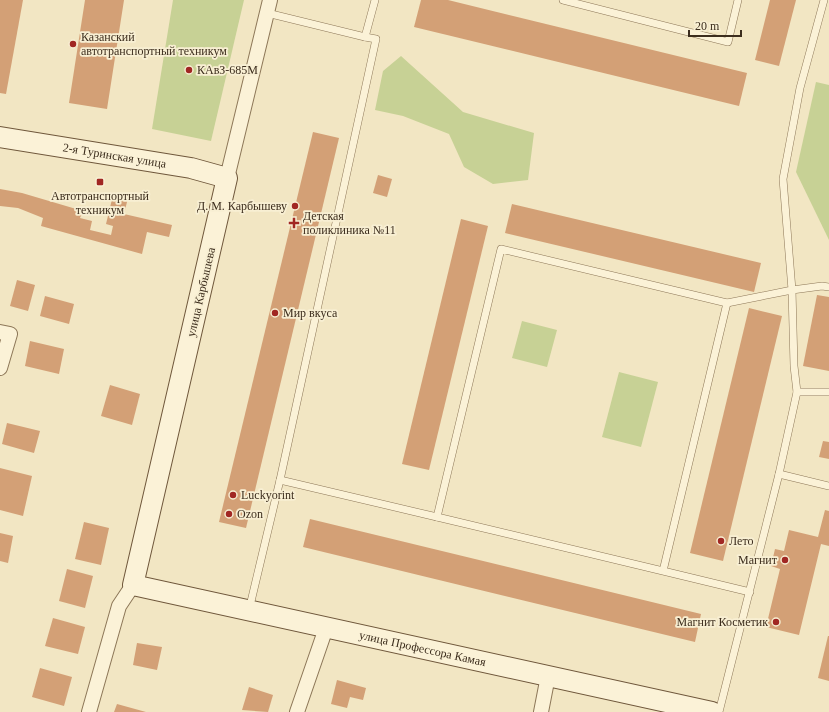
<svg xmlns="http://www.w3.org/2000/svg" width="829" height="712" font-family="Georgia,serif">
<rect width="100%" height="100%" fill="#f2e6c3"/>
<g fill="#c7d195">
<polygon points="173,0 244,0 211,141 152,129"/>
<polygon points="401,56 463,112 534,133 528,180 493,184 464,167 449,134 403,116 375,110 383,71"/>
<polygon points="816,82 829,85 829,240 796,172"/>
<polygon points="522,321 557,330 547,367 512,358"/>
<polygon points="619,372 658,382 641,447 602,437"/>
</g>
<g fill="#d3a076">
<polygon points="0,0 23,0 6,94 0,93"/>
<polygon points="85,0 124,0 107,109 69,103"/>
<polygon points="421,0 448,0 747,73 739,106 414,27"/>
<polygon points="770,0 796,0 779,66 755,60"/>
<polygon points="313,132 339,138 246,528 219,522"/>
<polygon points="378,175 392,179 387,197 373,193"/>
<polygon points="0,189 22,193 83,211 80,218 92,221 90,230 111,235 113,226 106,224 113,195 128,198 124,214 172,225 169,237 147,232 142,254 41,226 43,218 18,208 0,206"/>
<polygon points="512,204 761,263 754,292 505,233"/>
<polygon points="461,219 488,226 429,470 402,464"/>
<polygon points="17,280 35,285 28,311 10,306"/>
<polygon points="817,295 829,297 829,371 803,366"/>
<polygon points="45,296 74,304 69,324 40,316"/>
<polygon points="749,308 782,316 723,561 690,553"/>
<polygon points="30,341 64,349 59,374 25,366"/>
<polygon points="110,385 140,394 132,425 101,416"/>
<polygon points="7,423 40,431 34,453 2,444"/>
<polygon points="823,441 829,442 829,459 819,457"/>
<polygon points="0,468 32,476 23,516 0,510"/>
<polygon points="825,510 829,511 829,546 821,544 799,635 766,627 780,569 771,566 775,549 784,551 789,530 818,537"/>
<polygon points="310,519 701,614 695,642 303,547"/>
<polygon points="84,522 109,528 101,565 75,559"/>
<polygon points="0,533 13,536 8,563 0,561"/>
<polygon points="67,569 93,576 85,608 59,601"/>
<polygon points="53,618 85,627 78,654 45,646"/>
<polygon points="828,636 829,636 829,681 818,678"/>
<polygon points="137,643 162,647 157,670 133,665"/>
<polygon points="40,668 72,677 64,706 32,697"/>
<polygon points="337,680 366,688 363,700 350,697 347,708 331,704"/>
<polygon points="249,687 273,695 268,712 242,710"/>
<polygon points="117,704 146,712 114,712"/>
</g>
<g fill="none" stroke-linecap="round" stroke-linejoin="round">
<g stroke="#8d7758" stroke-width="8">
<g id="lane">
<polyline points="563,0 728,42 738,0"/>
<polyline points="267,13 365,37 375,0"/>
<polyline points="727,303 792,290 783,179 800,88 824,0"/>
<polyline points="797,392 829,392"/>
<polyline points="779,474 829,486"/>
<polyline points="280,480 437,517"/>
<polyline points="663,571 437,517 501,249 727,303 663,571 750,592"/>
<polyline points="249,610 280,480 376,39 365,37"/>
<polyline points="719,712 779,474 797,392 794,366 792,290 822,286 829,287"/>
</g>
</g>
<g stroke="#8d7758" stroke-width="16">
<g id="street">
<polyline points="227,178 270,0"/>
<polyline points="0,332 10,334 0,368"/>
<polyline points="89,712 119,606 133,585"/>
<polyline points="297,712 326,628"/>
<polyline points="541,712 548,676"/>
</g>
</g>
<g stroke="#6f573b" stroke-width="22">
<g id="secondary">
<path id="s1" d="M 0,137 L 191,168 L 227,178 L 133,585 L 712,712"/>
</g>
</g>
<use href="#lane" stroke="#fbf2d7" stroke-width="7"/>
<use href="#street" stroke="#fbf2d7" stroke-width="14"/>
<use href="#secondary" stroke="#fbf2d7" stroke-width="20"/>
</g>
<g fill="#a12723" stroke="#f8efd3" stroke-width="1.5">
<circle cx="73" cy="44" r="4"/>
<circle cx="189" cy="70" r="4"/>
<rect x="96" y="178" width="8" height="8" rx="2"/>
<circle cx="295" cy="206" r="4"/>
<path d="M292 217h4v4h4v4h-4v4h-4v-4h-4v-4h4z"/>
<circle cx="275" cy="313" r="4"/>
<circle cx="233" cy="495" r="4"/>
<circle cx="229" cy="514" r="4"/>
<circle cx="721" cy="541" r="4"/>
<circle cx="785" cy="560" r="4"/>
<circle cx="776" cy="622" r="4"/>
</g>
<g text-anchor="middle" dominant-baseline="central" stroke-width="3.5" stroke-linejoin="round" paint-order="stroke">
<g font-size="12" fill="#3c2d1d" stroke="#f8efd3" text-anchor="start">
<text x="81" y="37">Казанский<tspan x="81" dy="14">автотранспортный техникум</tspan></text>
<text x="197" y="70">КАвЗ-685М</text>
<text x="100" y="196" text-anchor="middle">Автотранспортный<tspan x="100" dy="14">техникум</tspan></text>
<text x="287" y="206" text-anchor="end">Д. М. Карбышеву</text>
<text x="303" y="216">Детская<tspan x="303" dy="14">поликлиника №11</tspan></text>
<text x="283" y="313">Мир вкуса</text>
<text x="241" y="495">Luckyorint</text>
<text x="237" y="514">Ozon</text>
<text x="729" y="541">Лето</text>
<text x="777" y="560" text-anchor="end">Магнит</text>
<text x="768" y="622" text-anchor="end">Магнит Косметик</text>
</g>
<g font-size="12" fill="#3c2d1d" stroke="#f8efd3">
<text stroke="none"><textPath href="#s1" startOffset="116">2-я Туринская улица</textPath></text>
<text transform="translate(201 292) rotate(-77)">улица Карбышева</text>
<text stroke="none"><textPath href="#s1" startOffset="945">улица Профессора Камая</textPath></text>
</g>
</g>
<path d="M689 30v6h52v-6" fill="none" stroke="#3c2d1d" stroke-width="2"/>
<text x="695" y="30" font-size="12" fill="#3c2d1d" stroke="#f8efd3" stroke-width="3" paint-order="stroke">20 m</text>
</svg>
